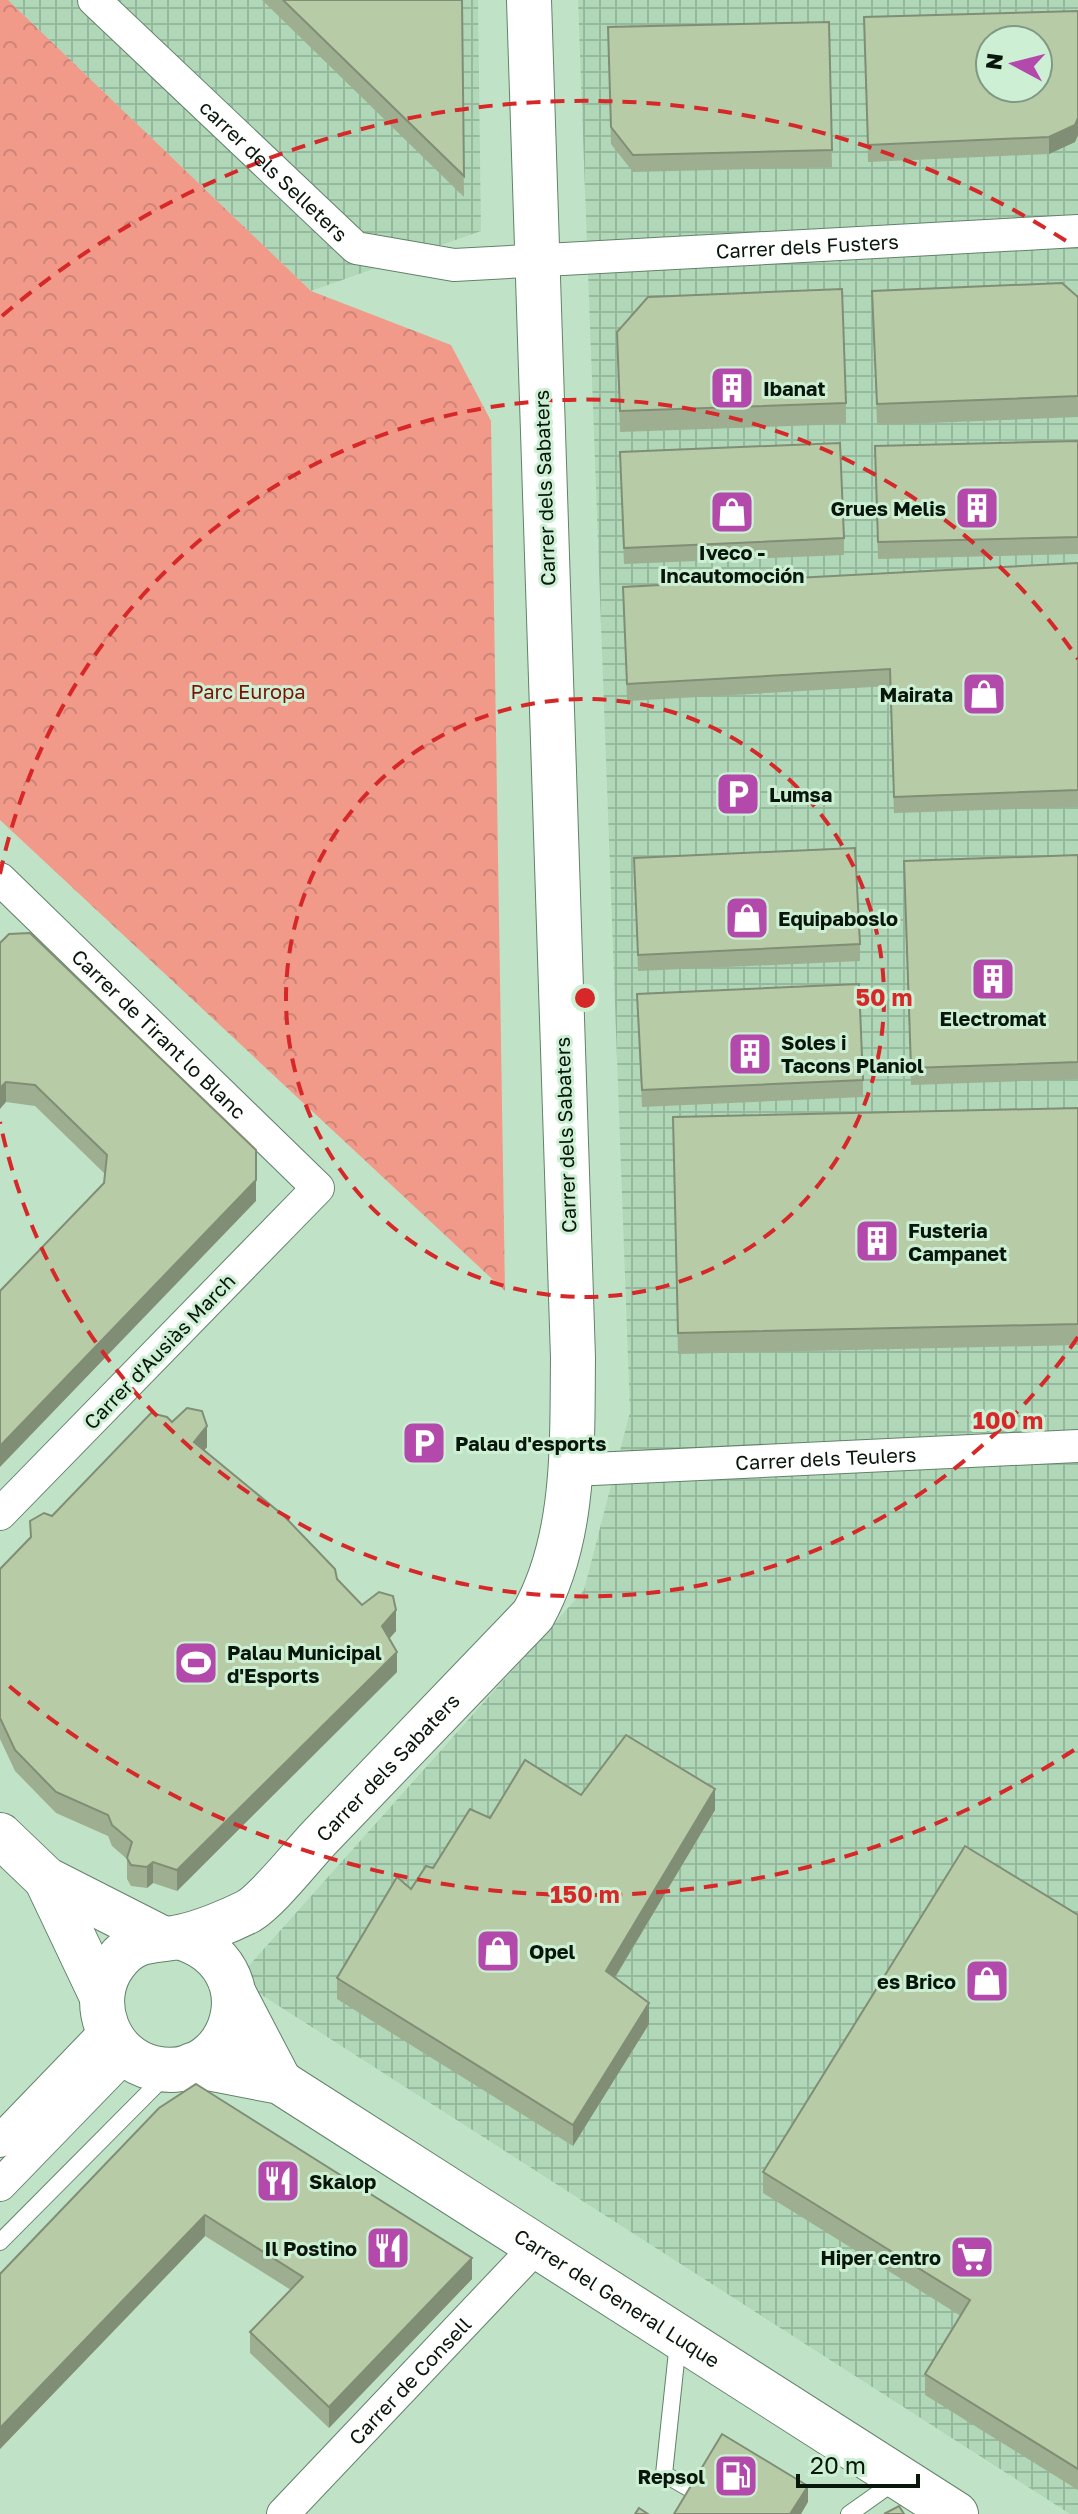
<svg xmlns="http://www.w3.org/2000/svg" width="1078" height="2514" font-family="'Golos Text',sans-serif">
<defs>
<pattern id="industrial-grid" width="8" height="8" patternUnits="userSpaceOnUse" patternTransform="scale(2)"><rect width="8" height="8" fill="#b0d8b8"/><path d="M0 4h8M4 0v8" fill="none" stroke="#96b99d"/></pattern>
<pattern id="park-crowns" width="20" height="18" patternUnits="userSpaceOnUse" patternTransform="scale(2)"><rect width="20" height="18" fill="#f19a8a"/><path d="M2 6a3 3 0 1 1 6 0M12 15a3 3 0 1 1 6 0" fill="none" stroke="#cd8476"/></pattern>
</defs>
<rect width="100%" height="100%" fill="#c0e3c7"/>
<g fill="url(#industrial-grid)" fill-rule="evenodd">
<polygon points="8,0 478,0 481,231 311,291"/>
<path d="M 578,0 L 1078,0 L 1078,2514 L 1070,2514 L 237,1979 L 584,1590 L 630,1412 ZM 990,40 L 1038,40 L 1038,88 L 990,88 Z"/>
</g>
<polygon fill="url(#park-crowns)" points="0,0 8,0 311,291 451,345 491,421 505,1291 0,820"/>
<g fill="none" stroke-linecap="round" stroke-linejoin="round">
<g stroke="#628269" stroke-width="18">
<g id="lane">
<polyline points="0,2242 165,2076"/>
<polyline points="678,2342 664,2474 734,2514"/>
<polyline points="849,2514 897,2480"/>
</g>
</g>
<g stroke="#628269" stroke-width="34">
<g id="street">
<path id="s1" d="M 94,0 L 356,248 L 454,265 L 1078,231"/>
<path id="s2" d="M 0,879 L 318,1188 L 0,1514"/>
<path id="s3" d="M 572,1470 L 1078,1446"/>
<polyline points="0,2141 107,2030"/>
<polyline points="0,2185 126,2055"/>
<path id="s4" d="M 283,2514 L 537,2246"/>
</g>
</g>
<g stroke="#628269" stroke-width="46">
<g id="secondary">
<polyline points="0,1835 46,1879 160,1937"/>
<polyline points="46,1879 102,1997"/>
<path id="s5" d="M 179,1937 C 273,1965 234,2086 154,2068 C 109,2059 86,2001 115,1963 C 134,1937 153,1942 179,1937 C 200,1933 229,1921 247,1912 C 266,1902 302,1856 319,1838 C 390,1764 462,1690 533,1615 C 576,1538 572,1444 573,1358 L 529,0"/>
<polyline points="234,1994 280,2082"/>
<path id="s6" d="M 192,2065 L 280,2082 L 956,2514"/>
</g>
</g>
<use href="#lane" stroke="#fff" stroke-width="16"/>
<use href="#street" stroke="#fff" stroke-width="32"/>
<use href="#secondary" stroke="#fff" stroke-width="44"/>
</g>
<g fill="#9daf90">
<polygon points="262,0 462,0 464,197"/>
<polygon points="1078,11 1078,135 1075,142 1049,154 868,162 864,34"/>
<polygon points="829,22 832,167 633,172 611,144 608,27"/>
<polygon points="872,291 1078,297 1078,417 877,425"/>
<polygon points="617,332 846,403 846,424 620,432"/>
<polygon points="1078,441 1078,554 878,559 875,463"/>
<polygon points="620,452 844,538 844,555 624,564"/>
<polygon points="1078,563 1078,807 894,813 890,686 627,701 623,587"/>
<polygon points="1078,855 1078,1079 911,1085 904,878"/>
<polygon points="634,858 860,944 860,961 638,971"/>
<polygon points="0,943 256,1201 104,1183 105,1174 35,1106 6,1102"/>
<polygon points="637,994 863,1080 863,1097 642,1107"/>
<polygon points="1078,1108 1078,1345 678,1354 673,1117"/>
<polygon points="172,1422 207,1447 204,1450 337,1579 362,1605 396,1631 389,1639 397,1672 177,1891 153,1883 147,1888 131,1886 127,1879 127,1859 112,1846 108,1836 56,1813 15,1771 0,1739 0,1569 30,1539 30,1521 52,1516"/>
<polygon points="581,1795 715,1810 615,1978 649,2024 573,2146 337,1999 337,1978 411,1889 433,1868 490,1818"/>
<polygon points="1078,1915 1078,2490 925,2395 925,2374 961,2316 763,2193 763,2172"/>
<polygon points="159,2108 472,2279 329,2428 250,2353 250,2332 291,2290 205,2236 0,2449 0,2274"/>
</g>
<g fill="#808e75">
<polygon points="1078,118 1078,135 1075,142 1049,154 1049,137"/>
<polygon points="6,1082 6,1102 0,1109 0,1088"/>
<polygon points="256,1180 256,1201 0,1467 0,1446"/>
<polygon points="207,1426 207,1447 194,1463 194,1442"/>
<polygon points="396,1610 396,1631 382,1647 382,1626"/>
<polygon points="397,1652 397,1672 177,1891 177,1870"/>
<polygon points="715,1789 715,1810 606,1992 606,1971"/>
<polygon points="153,1862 153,1883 147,1888 147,1867"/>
<polygon points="649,2003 649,2024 573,2146 573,2125"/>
<polygon points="205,2215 205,2236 0,2449 0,2428"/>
<polygon points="472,2258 472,2279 329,2428 329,2407"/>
<polygon points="808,2486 808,2502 801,2514 790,2514"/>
</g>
<g fill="#b7cba7" stroke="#808e75" stroke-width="2" fill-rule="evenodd">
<polygon points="283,0 462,0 464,176"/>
<path d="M 1078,11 L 1078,118 L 1075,125 L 1049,137 L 868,145 L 864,17 ZM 990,40 L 1038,40 L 1038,88 L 990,88 Z"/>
<polygon points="829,22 832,150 633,155 611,127 608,27"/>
<polygon points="1062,283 1078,297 1078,396 877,404 872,291"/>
<polygon points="842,289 846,403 620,411 617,332 648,297"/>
<polygon points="1078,441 1078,537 878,542 875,446"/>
<polygon points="840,443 844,538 624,548 620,452"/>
<polygon points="1078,563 1078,790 894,797 890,669 627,684 623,587"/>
<polygon points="855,848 860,944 638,955 634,858"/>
<polygon points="1078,855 1078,1062 911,1068 904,861"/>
<polygon points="30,933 256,1150 256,1180 0,1446 0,1291 104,1183 107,1155 35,1085 6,1082 0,1088 0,943 9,934"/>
<polygon points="859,984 863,1080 642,1090 637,994"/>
<polygon points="1078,1108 1078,1324 678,1333 673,1117"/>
<polygon points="187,1408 202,1411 207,1426 194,1442 284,1516 335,1569 337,1579 362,1605 379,1592 393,1596 396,1610 382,1626 397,1652 177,1870 153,1862 147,1867 131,1865 127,1858 132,1842 112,1825 108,1815 56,1792 15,1750 0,1718 0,1569 31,1537 30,1521 44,1513 52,1516 151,1413 167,1417 172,1422"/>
<polygon points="626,1735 715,1789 606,1971 649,2003 573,2125 337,1978 397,1877 411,1889 426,1866 433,1868 470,1809 490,1818 525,1760 581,1795"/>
<polygon points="965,1846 1078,1915 1078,2469 925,2374 970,2300 763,2172"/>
<polygon points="196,2084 472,2258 329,2407 250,2332 303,2277 205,2215 0,2428 0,2274 159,2108"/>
<polygon points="722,2434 808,2486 790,2514 674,2514"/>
<polygon points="899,2506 904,2514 884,2514"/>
<polygon points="639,2508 648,2514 635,2514"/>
</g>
<g fill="none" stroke="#d62828" stroke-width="4" stroke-dasharray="14 10">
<circle cx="585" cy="998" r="299"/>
<path d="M1078 1337A598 598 0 0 1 0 1122M0 874A598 598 0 0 1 1078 659"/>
<path d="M1074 1750A897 897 0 0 1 2 1680M2 316A897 897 0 0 1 1074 246"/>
</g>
<defs>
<g id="building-square" transform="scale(2.3)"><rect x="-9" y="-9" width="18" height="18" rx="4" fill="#b349aa" stroke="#cdf0d4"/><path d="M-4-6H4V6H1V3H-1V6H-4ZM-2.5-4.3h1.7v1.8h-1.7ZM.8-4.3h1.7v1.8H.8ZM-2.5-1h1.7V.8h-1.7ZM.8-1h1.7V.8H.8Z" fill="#fff"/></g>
<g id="shop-square" transform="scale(2.3)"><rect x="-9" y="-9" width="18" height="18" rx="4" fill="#b349aa" stroke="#cdf0d4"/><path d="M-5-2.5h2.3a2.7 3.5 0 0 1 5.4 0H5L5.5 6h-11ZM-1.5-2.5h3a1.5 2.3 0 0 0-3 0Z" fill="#fff"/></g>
<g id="parking-square" transform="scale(2.3)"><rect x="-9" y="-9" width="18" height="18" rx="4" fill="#b349aa" stroke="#cdf0d4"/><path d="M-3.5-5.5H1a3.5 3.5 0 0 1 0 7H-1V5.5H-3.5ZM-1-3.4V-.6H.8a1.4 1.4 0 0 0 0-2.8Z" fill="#fff"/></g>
<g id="stadium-square" transform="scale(2.3)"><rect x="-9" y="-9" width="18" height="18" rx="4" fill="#b349aa" stroke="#cdf0d4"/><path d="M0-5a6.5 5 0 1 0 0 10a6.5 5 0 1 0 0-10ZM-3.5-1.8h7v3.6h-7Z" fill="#fff"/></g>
<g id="restaurant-square" transform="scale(2.3)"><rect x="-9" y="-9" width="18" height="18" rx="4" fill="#b349aa" stroke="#cdf0d4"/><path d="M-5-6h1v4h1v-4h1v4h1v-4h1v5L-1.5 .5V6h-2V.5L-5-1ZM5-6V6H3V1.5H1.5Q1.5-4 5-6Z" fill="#fff"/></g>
<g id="supermarket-square" transform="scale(2.3)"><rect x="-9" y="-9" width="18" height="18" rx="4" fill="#b349aa" stroke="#cdf0d4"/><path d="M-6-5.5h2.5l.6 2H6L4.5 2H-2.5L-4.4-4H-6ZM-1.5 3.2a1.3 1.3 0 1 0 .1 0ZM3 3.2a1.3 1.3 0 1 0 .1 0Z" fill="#fff"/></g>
<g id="fuel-square" transform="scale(2.3)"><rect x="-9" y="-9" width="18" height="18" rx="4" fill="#b349aa" stroke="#cdf0d4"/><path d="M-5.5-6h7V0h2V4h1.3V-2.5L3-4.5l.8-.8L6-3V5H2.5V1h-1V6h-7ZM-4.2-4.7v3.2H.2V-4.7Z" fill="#fff"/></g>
</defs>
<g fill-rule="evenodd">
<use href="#building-square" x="732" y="388"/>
<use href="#building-square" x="977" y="508"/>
<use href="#shop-square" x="732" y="512"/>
<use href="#shop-square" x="984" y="694"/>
<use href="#parking-square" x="738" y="794"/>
<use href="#shop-square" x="747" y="918"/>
<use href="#building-square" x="993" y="979"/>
<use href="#building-square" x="750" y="1054"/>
<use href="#building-square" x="877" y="1241"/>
<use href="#parking-square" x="424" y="1443"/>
<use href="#stadium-square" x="196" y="1663"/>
<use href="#shop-square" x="498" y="1951"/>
<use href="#shop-square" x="987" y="1981"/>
<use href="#restaurant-square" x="278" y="2181"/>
<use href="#restaurant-square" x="388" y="2248"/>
<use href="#supermarket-square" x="972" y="2257"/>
<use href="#fuel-square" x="736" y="2476"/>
</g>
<g text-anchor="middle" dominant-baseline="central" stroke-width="6" stroke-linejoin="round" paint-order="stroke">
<g font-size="20" fill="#09160c" stroke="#cdf0d4">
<text stroke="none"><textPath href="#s1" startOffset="248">carrer dels Selleters</textPath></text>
<text stroke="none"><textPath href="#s1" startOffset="814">Carrer dels Fusters</textPath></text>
<text transform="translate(544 488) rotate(-92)">Carrer dels Sabaters</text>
<text stroke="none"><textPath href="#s2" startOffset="222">Carrer de Tirant lo Blanc</textPath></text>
<text transform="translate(565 1135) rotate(-92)">Carrer dels Sabaters</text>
<text transform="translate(159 1351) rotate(-46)">Carrer d'Ausiàs March</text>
<text stroke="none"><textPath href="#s3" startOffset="254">Carrer dels Teulers</textPath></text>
<text stroke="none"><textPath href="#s5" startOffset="690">Carrer dels Sabaters</textPath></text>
<text stroke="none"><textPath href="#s6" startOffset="490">Carrer del General Luque</textPath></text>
<text stroke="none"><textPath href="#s4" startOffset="184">Carrer de Consell</textPath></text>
</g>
<g font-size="20" font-weight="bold" fill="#09160c" stroke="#cdf0d4" text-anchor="start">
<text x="763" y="388">Ibanat</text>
<text x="946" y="508" text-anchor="end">Grues Melis</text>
<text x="732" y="552" text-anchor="middle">Iveco -<tspan x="732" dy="23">Incautomoción</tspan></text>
<text x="953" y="694" text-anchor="end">Mairata</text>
<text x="769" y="794">Lumsa</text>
<text x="778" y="918">Equipaboslo</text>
<text x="993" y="1018" text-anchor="middle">Electromat</text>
<text x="781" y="1042">Soles i<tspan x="781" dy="23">Tacons Planiol</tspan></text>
<text x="908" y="1230">Fusteria<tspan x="908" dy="23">Campanet</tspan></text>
<text x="455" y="1443">Palau d'esports</text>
<text x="227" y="1652">Palau Municipal<tspan x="227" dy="23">d'Esports</tspan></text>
<text x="529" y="1951">Opel</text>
<text x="956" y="1981" text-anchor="end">es Brico</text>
<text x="309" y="2181">Skalop</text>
<text x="357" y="2248" text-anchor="end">Il Postino</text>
<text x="941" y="2257" text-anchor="end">Hiper centro</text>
<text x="705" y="2476" text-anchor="end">Repsol</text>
</g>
<g font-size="20" fill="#791307" stroke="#cdf0d4">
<text x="248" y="691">Parc Europa</text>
</g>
</g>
<circle cx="585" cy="998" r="12" fill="#d62828" stroke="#cdf0d4" stroke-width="4"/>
<g font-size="24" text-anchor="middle" font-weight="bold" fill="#d62828" stroke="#cdf0d4" stroke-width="6" stroke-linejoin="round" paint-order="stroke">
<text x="884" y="1006">50 m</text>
<text x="1008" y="1429">100 m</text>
<text x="585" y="1903">150 m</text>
</g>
<g transform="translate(1014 64) rotate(277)"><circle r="38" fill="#cdf0d4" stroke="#7f9984" stroke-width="2"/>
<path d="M0-6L14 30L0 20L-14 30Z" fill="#b349aa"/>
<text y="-12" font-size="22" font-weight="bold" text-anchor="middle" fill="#09160c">N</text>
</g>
<path d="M798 2474v12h120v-12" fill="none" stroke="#09160c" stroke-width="4"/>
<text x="810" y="2474" font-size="24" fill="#09160c" stroke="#cdf0d4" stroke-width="6" paint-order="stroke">20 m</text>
</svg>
